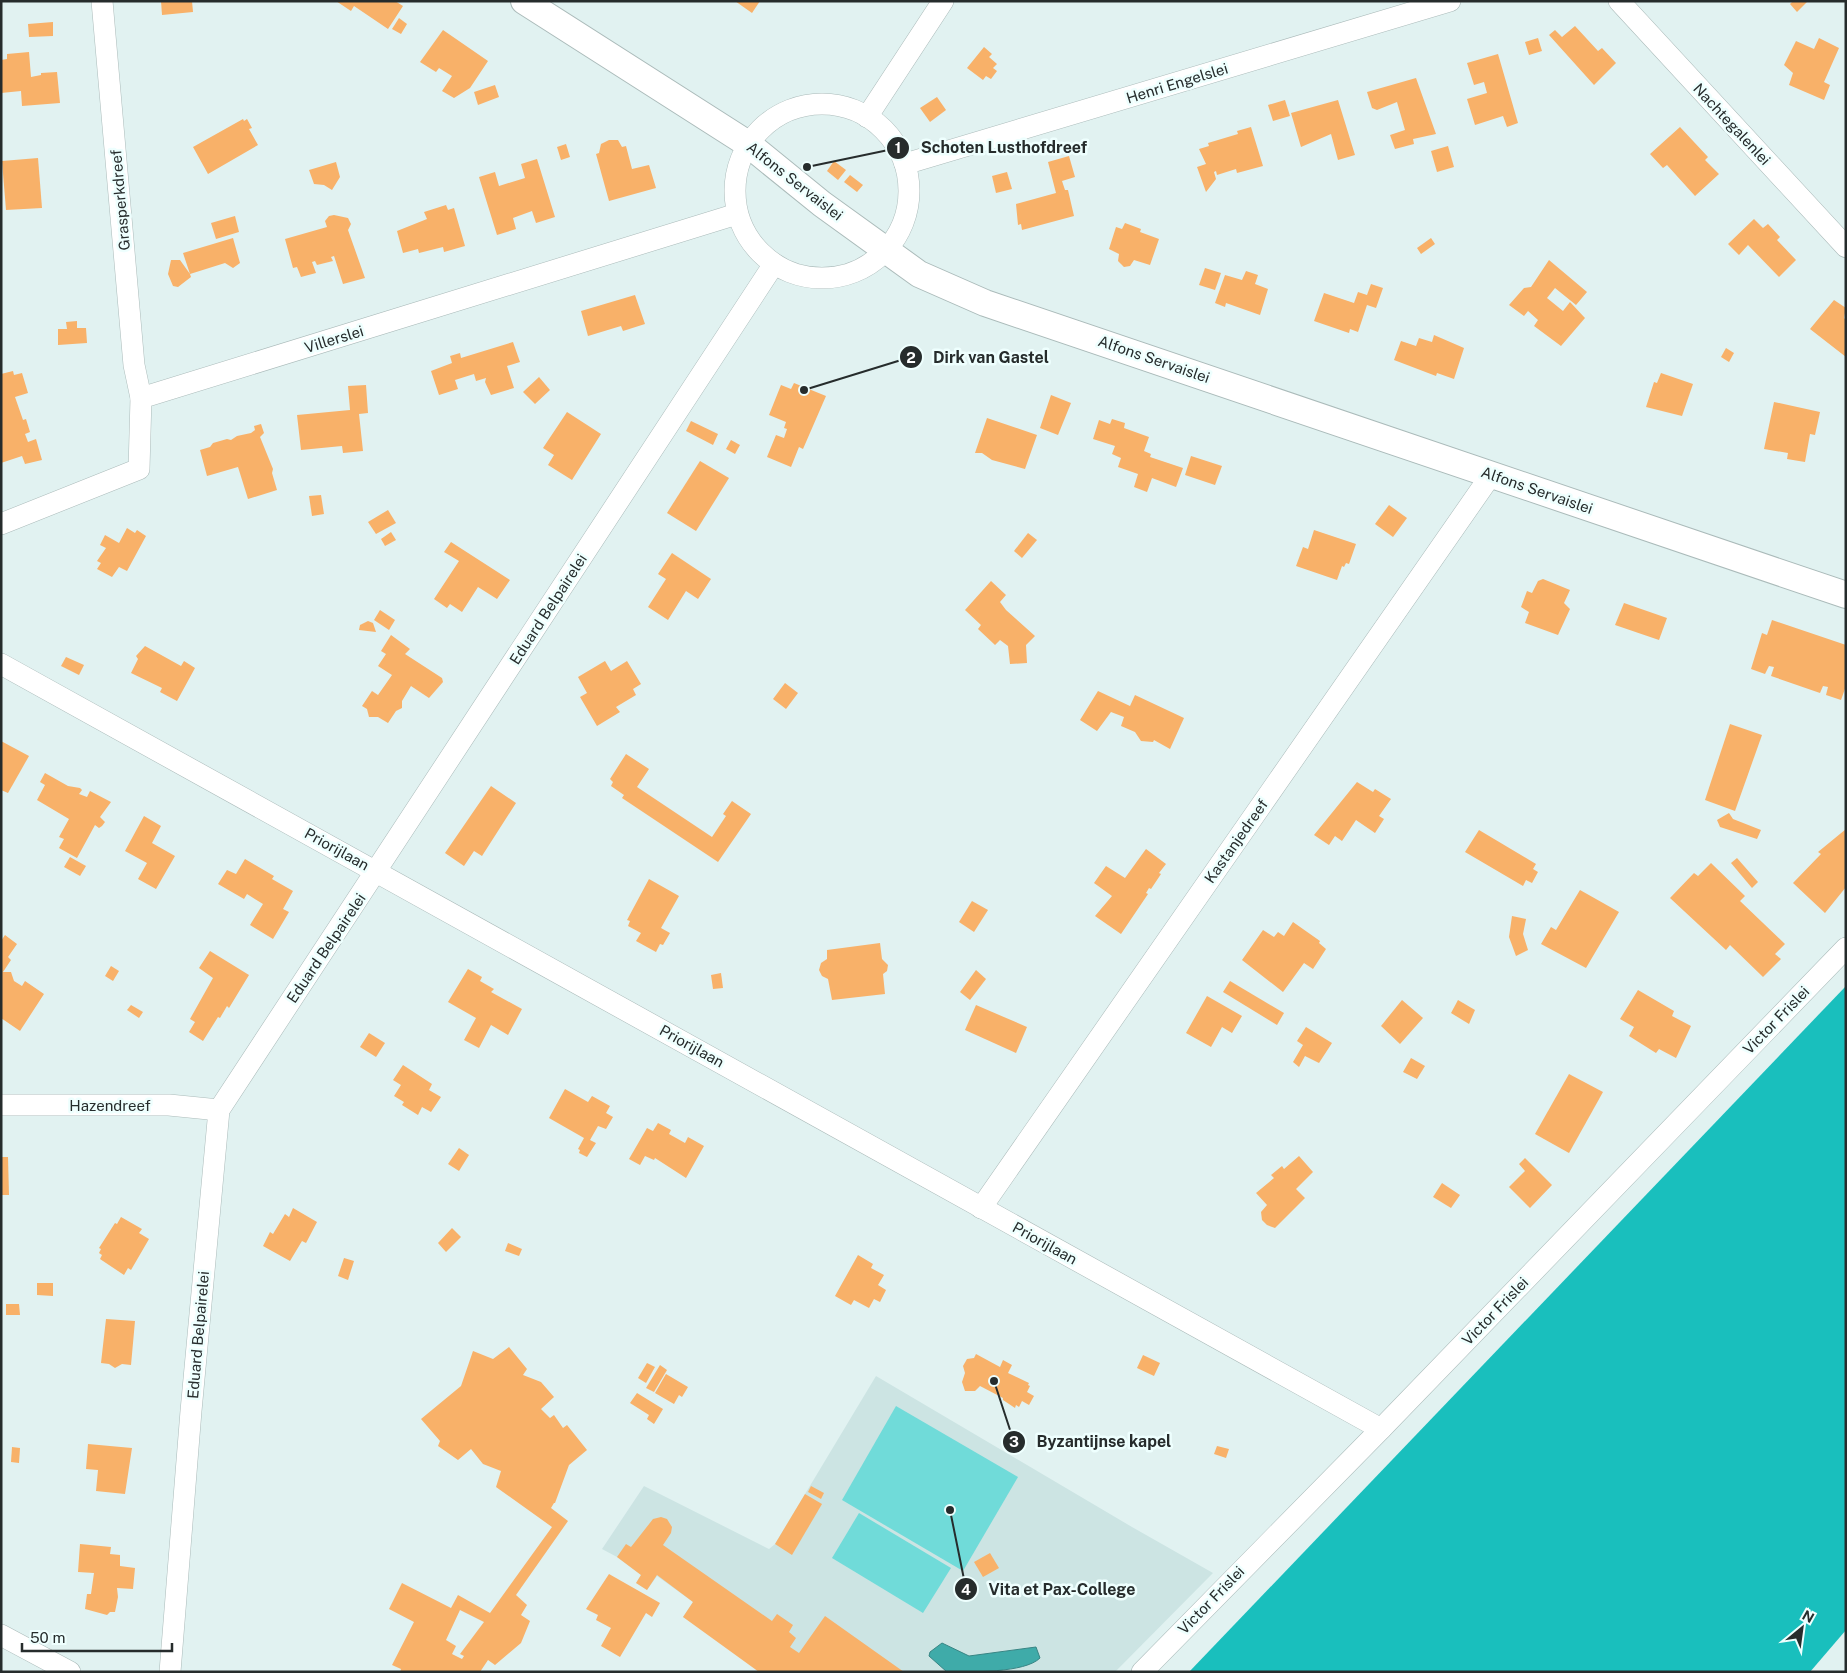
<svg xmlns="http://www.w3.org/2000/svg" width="1847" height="1673" font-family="'Public Sans',sans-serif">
<rect width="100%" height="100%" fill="#e1f2f1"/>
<polygon fill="#cce4e3" points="876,1376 1132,1527 1213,1573 1115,1672 761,1672 710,1634 683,1617 693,1602 657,1576 647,1590 636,1583 641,1575 617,1557 602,1549 644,1486 769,1549 775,1544"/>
<g fill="#70dbd9">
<polygon points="896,1406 1018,1477 963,1571 842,1500"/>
<polygon points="859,1513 951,1568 923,1613 832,1558"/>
</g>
<polygon fill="#19bfbd" points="1846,986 1846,1630 1810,1672 1189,1672"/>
<path fill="#3faba9" stroke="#388584" d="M 942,1643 L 969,1656 L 1036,1647 L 1040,1658 C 1025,1673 971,1672 947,1672 L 929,1656 L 930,1652 Z"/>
<g fill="#f8b169" fill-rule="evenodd">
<polygon points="161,1 192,1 193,12 162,15"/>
<polygon points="336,1 395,1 403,6 388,29 354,6 351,11"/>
<polygon points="735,1 760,1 752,13"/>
<polygon points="1793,1 1808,1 1797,12 1790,4"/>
<polygon points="399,18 407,24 401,34 392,29"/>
<polygon points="53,22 53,36 29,37 28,24"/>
<polygon points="1575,26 1598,51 1602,48 1616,63 1594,85 1549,35 1555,30 1562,37"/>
<polygon points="443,30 488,61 470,88 454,98 442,91 452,76 439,68 436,72 420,62"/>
<polygon points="1538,38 1542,51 1529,55 1525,42"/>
<polygon points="1819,38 1839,48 1824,82 1830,85 1824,100 1789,85 1793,73 1784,65 1796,41 1814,49"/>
<polygon points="984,47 992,54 989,57 997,64 993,68 997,71 991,79 986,76 983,80 967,68"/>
<polygon points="29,52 31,77 41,75 41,73 57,72 60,103 22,106 21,91 1,93 1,60 7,59 7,54"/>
<polygon points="1498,54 1518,123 1507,127 1503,116 1475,125 1467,99 1487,93 1484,82 1474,85 1467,63"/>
<polygon points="1416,78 1436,134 1413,139 1414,144 1395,149 1390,135 1405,130 1397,102 1377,110 1372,108 1367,92"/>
<polygon points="495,85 499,97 478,105 474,92"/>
<polygon points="937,97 946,110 930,122 920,108"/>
<polygon points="1285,100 1290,116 1273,121 1268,105"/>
<polygon points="1338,100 1355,155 1338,160 1331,134 1301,147 1291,113"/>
<polygon points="243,119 244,121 247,119 252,128 249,129 258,145 208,174 193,147"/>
<polygon points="1251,127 1263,166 1237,173 1236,169 1217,175 1216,171 1214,172 1216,179 1206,192 1197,167 1206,164 1199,149 1209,146 1208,143 1238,134 1237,131"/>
<polygon points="1680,127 1708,157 1705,160 1719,174 1695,196 1667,165 1663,168 1650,154"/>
<polygon points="609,140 618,140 622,147 626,146 632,169 649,165 656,188 609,201 596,154 599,153 601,144"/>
<polygon points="566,144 570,157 561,160 557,147"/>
<polygon points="1448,146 1454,167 1437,172 1431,151"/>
<polygon points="1069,156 1075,177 1062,181 1065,190 1068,190 1074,216 1022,230 1021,224 1018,225 1016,204 1056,193 1048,162"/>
<polygon points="38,158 42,208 6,210 2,161"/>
<polygon points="537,159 555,217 536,223 532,211 513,218 516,229 497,235 479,177 495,172 499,186 525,178 521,164"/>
<polygon points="834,161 846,170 838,180 827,171"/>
<polygon points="336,162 340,177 332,190 324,185 314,184 309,170"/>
<polygon points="1007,172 1012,189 996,193 992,176"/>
<polygon points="850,175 863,185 857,192 844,182"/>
<polygon points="446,205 448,210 454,208 465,246 444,252 443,247 419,253 418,249 403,253 397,231 427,219 424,212"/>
<polygon points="334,215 348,218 351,224 348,230 365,278 343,284 334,256 331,257 333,261 317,265 315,261 312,262 316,273 301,277 297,267 293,268 285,239 327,227 325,221 329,216"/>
<polygon points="235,216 239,232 216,239 211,223"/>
<polygon points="1754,219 1763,228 1768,224 1780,237 1777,240 1796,260 1779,277 1748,245 1739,255 1728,244"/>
<polygon points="1125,223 1141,229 1140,232 1159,239 1150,265 1134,260 1130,266 1124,267 1118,261 1119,254 1109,249 1116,227 1122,229"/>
<polygon points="233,238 240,263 233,268 225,263 190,274 191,277 178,287 173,286 168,274 171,260 180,260 190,274 183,253"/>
<polygon points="1431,238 1435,244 1421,254 1417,248"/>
<polygon points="1549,260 1587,292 1576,305 1555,288 1547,298 1563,311 1570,302 1585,318 1561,346 1534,326 1538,320 1528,311 1524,316 1509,305 1524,288 1531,287"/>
<polygon points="1205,268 1221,273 1215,290 1199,285"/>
<polygon points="1246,271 1258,275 1255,284 1268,289 1260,315 1226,303 1225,307 1215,303 1225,275 1242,280"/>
<polygon points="1371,284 1383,288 1376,308 1367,305 1358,332 1350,329 1349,333 1314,321 1324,293 1354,303 1358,292 1367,295"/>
<polygon points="635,295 645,324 623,331 621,326 588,336 581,311"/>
<polygon points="1834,300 1846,308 1844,318 1846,320 1846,357 1810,329"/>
<polygon points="77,321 77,328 86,328 87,343 58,345 58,329 67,329 66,322"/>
<polygon points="1434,335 1464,348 1454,379 1437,373 1436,376 1394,360 1401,341 1416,346 1419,338 1432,342"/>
<polygon points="513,342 520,362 507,366 514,388 491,395 485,382 486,378 476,381 474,374 455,380 458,389 439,395 431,371 452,363 450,356 460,353 461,358"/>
<polygon points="1726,348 1734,353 1729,362 1721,357"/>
<polygon points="13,371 14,375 22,373 28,393 15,397 23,420 26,419 30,432 25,434 28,442 36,439 42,460 25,464 22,456 1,463 1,374"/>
<polygon points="1661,373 1693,384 1682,416 1646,407 1654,382 1657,383"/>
<polygon points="539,377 550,390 535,404 523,392"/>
<polygon points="794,383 826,396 803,449 799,447 791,467 767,457 776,435 784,438 787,429 784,428 786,422 769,415 781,385 791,389"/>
<polygon points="366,385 368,413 359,414 363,451 343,453 342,446 301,450 297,415 350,410 348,386"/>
<polygon points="1051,395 1071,403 1058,435 1040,428"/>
<polygon points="1774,402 1820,412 1815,435 1810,434 1805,462 1787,459 1788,453 1764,449"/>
<polygon points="567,412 601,434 572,480 548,465 554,455 543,448"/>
<polygon points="987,418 1037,435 1025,469 992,460 982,453 975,453"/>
<polygon points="1112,419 1125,423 1124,428 1149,437 1144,451 1151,454 1150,457 1183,468 1176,487 1152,478 1147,492 1134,487 1138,474 1118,467 1121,458 1112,454 1115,446 1093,439 1099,420 1110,424"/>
<polygon points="691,421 718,434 713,445 686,431"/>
<polygon points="261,424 264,433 260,437 273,469 272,473 277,490 248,499 238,467 207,476 200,450 210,447 213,443 227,439 231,440 237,436 251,433 255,430 254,426"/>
<polygon points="731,440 740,445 735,454 726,449"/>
<polygon points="1191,456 1222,466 1215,485 1185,475"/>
<polygon points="700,461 729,478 696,531 667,513"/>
<polygon points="321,495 324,514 312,516 309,496"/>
<polygon points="1389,505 1407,518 1393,537 1375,524"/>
<polygon points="388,510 396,523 376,534 368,522"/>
<polygon points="127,528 135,533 137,530 146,536 127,571 119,567 112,577 97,569 101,563 97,561 106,548 100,545 105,535 119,543"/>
<polygon points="1314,530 1356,544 1349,564 1346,563 1344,567 1342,566 1337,580 1296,566 1303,547 1308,549"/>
<polygon points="391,532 396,540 385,546 381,539"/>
<polygon points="1028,533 1037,540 1022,558 1014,551"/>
<polygon points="451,542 510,580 497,599 478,587 462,612 450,604 447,608 434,599 459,561 444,552"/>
<polygon points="672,553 711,579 698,599 686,591 668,620 648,607 666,579 658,574"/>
<polygon points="1543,579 1570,590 1564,603 1570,609 1558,635 1525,623 1529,612 1521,607 1527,591 1532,593 1538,581"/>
<polygon points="991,581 1006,595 1000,602 1006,610 1035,636 1026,645 1027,663 1010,664 1008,646 1000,640 995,645 978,629 981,625 965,610"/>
<polygon points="1624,603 1667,618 1659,640 1615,625"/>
<polygon points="380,610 395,620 389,630 374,620"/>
<polygon points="1772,620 1846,645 1846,686 1841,700 1826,695 1828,687 1823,686 1820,693 1771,676 1774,667 1769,666 1765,674 1751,669 1762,633 1767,635"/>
<polygon points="368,621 373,623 376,632 359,630 360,625"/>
<polygon points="391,635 410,649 405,654 442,678 443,682 429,698 411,686 402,701 402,708 396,711 388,723 378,717 369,717 367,709 362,706 372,691 378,695 392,675 378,666 386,654 381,651"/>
<polygon points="145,646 181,666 184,661 195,668 177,701 160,692 162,688 131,673 138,659 136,656"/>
<polygon points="66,657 84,665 79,675 61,666"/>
<polygon points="605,661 611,671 627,661 641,684 633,689 636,695 616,707 620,712 597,726 580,697 587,693 578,677"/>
<polygon points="785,683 798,693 786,709 773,699"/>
<polygon points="1098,691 1130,706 1135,695 1184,718 1170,749 1154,740 1153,742 1141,741 1135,732 1121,726 1124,717 1111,712 1097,731 1080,720"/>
<polygon points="1730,724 1762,735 1735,811 1705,800"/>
<polygon points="1,741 29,756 8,793 1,790"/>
<polygon points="626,754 649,769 637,787 712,837 726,816 723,814 732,801 751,814 718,862 622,798 624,795 611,786 613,782 610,779"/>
<polygon points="45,773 68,786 80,788 82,790 79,794 87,797 90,791 111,802 100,817 105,822 102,826 99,828 95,825 77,858 59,848 64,839 59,837 69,819 37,800 45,785 40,782"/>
<polygon points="1357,782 1373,792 1375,789 1391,799 1379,816 1384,819 1375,833 1356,820 1342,841 1335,836 1329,845 1314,835"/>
<polygon points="491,786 516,803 482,856 474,851 464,866 445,853"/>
<polygon points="1729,813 1733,819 1761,830 1757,839 1720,827 1717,820"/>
<polygon points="144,816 161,826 152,843 175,856 156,889 138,879 147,863 125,851"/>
<polygon points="1846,829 1846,887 1825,913 1793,883 1821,854 1818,852"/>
<polygon points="1479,830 1536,864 1533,869 1538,872 1532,883 1526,880 1523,886 1465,852"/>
<polygon points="1146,849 1166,864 1159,873 1161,874 1151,889 1149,888 1146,893 1148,894 1121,934 1095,916 1112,896 1094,883 1106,866 1125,878"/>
<polygon points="70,857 86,866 80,876 64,867"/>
<polygon points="1737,858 1758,882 1752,888 1731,863"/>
<polygon points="245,859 274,876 272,879 293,891 283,909 289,912 273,939 250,925 263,904 247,894 244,899 218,884 227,870 236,874"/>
<polygon points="1711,863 1745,896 1740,901 1785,944 1775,954 1781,959 1763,977 1730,945 1726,950 1670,898 1694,873 1698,876"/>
<polygon points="649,879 679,896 661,928 670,933 663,945 660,944 656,952 636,941 641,933 628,926 630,921 627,920"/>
<polygon points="1580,890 1619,912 1586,968 1541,944 1551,927 1556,930"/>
<polygon points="972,901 988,910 974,932 959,922"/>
<polygon points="1512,916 1526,919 1523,934 1528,950 1516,956 1509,937"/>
<polygon points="1293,922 1320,941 1319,943 1326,949 1313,969 1304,963 1283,992 1242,960 1263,930 1274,937 1278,932 1284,936"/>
<polygon points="5,935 17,944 8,957 11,960 3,972 11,972 14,981 22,986 25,981 44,994 20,1031 1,1018 1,941"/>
<polygon points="880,943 882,959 888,965 887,971 883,974 885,994 832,1000 828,979 822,976 819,970 821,963 827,959 827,950"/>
<polygon points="210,951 249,975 229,1008 227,1006 220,1018 218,1017 203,1041 189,1032 195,1022 190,1019 213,978 199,968"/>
<polygon points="111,966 119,971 113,981 105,976"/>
<polygon points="468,969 482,977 480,981 494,989 491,992 522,1009 508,1035 491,1025 479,1048 464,1040 476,1018 448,1002"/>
<polygon points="976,970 986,979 970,1000 960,992"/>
<polygon points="721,973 723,988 713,989 711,975"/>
<polygon points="1230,981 1284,1013 1277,1025 1223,992"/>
<polygon points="1638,990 1674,1011 1672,1016 1691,1026 1676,1058 1659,1049 1656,1053 1629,1036 1634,1027 1620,1019"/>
<polygon points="1207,996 1242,1016 1232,1033 1222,1027 1211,1047 1186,1033"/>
<polygon points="1402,1000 1423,1018 1400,1044 1381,1026"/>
<polygon points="1458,1000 1475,1010 1469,1024 1451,1013"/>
<polygon points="131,1005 143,1012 139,1018 127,1010"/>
<polygon points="976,1005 1027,1027 1016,1053 965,1030"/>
<polygon points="1306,1027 1332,1043 1319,1063 1305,1056 1299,1067 1293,1062 1303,1045 1297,1041"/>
<polygon points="369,1033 385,1043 376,1057 360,1047"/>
<polygon points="1411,1058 1425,1066 1417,1079 1403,1072"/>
<polygon points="403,1065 432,1084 429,1090 441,1097 431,1112 422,1107 418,1115 402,1105 404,1102 394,1096 401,1085 393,1080"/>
<polygon points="1569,1074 1603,1092 1569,1153 1535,1134"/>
<polygon points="565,1089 588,1102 592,1096 610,1106 606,1113 613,1117 606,1129 598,1126 590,1140 596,1143 587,1157 579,1153 580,1150 578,1149 584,1138 549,1118"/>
<polygon points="658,1123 671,1130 669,1134 685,1143 688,1137 704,1146 686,1178 655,1158 654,1160 645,1156 640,1165 629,1159 647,1128 653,1131"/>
<polygon points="459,1148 469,1155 459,1171 448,1164"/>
<polygon points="1299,1156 1313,1172 1296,1189 1305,1198 1275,1228 1267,1225 1262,1220 1261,1212 1267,1205 1256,1193 1274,1178 1271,1175 1282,1166 1284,1169"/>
<polygon points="1,1157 8,1157 9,1195 1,1195"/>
<polygon points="1525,1158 1552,1185 1530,1208 1509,1187 1525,1171 1519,1164"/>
<polygon points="1442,1183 1460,1195 1451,1208 1433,1197"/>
<polygon points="293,1208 317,1222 306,1243 302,1241 290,1261 263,1246 270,1232 273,1234 285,1214 289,1217"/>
<polygon points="121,1217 142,1229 139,1233 149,1239 131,1270 128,1268 124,1275 100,1259 102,1255 99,1253 101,1249 99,1248 115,1223 117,1224"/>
<polygon points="452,1228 461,1237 446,1252 438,1243"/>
<polygon points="508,1243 522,1249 519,1256 505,1251"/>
<polygon points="858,1255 873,1264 871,1268 884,1275 878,1285 886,1290 880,1302 874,1299 869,1308 854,1300 851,1305 835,1296"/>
<polygon points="344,1258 354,1261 348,1280 338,1276"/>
<polygon points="37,1283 53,1283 53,1296 37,1295"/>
<polygon points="6,1304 19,1304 20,1315 6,1315"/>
<polygon points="106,1319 135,1321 131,1365 122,1364 115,1368 109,1364 101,1363"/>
<path d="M 509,1347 L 527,1369 L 523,1375 L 541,1382 L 554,1397 L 541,1409 L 550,1418 L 554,1415 L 563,1428 L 567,1425 L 587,1450 L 569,1465 L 555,1503 L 554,1503 L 551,1508 L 568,1521 L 516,1595 L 527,1605 L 521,1615 L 530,1621 L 521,1643 L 495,1665 L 488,1660 L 480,1672 L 400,1672 L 401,1669 L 392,1665 L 414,1622 L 389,1609 L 402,1583 L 451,1608 L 458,1595 L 490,1613 L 552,1527 L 496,1487 L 501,1471 L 483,1464 L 471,1449 L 458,1460 L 438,1446 L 440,1441 L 421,1419 L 461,1386 L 473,1351 L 493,1359 ZM 460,1610 L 484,1622 L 460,1654 L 464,1656 L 462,1659 L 452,1654 L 456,1646 L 446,1640 Z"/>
<polygon points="976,1354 1000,1367 1003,1360 1012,1365 1008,1373 1029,1383 1028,1385 1030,1386 1027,1392 1034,1396 1029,1405 1022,1401 1019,1407 1016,1405 1015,1408 1003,1400 1003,1398 980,1386 975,1391 965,1391 962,1382 965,1373 963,1366 967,1359 974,1358"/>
<polygon points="1143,1355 1160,1363 1154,1376 1137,1368"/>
<polygon points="647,1363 655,1367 646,1383 638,1378"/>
<polygon points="660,1365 667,1370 654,1392 646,1388"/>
<polygon points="666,1374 688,1387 682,1397 679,1395 674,1404 655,1393"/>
<polygon points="637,1393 663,1409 654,1424 647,1419 649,1415 630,1403"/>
<polygon points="88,1444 132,1448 125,1494 96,1491 98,1470 86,1469"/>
<polygon points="1217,1446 1229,1449 1226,1458 1214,1454"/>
<polygon points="12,1447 20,1448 19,1463 11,1462"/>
<polygon points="811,1486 824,1493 821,1499 808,1492"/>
<polygon points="805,1494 822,1504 792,1555 775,1544"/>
<polygon points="661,1517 667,1519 672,1527 671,1533 663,1545 772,1621 777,1614 793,1625 789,1632 796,1638 790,1647 799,1653 825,1616 904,1672 759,1672 683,1617 693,1602 657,1575 647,1590 636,1583 641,1575 617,1557 626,1544 631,1547 653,1519"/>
<polygon points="80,1544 111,1547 110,1554 120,1555 120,1566 135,1568 133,1589 117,1588 118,1597 115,1612 110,1612 107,1615 85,1609 87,1594 91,1594 94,1573 78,1572"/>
<polygon points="990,1553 999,1568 983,1577 974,1562"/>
<polygon points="609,1574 660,1603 652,1617 646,1613 620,1657 601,1646 611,1628 596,1620 598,1615 586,1609"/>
</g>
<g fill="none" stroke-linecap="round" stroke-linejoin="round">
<g stroke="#abbbba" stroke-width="22">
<g id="minor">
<polyline points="102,1 134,365 141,398"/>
<polyline points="1619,1 1846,247"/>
<circle cx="822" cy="191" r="87"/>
<polyline points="867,117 943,1"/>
<polyline points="905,164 1450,1"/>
<polyline points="1,524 139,469 141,398 737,214"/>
<polyline points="1,664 1381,1429"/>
<polyline points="1,1105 169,1105 219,1110"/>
<polyline points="981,1208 1491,475"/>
<polyline points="1,1635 70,1672"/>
<polyline points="170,1672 191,1411 219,1110 774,264"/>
<polyline points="1142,1672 1381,1429 1846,948"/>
</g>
</g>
<g stroke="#abbbba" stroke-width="28">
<polyline id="tertiary" points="524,1 748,144 822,204 919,274 985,303 1846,595"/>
</g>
<use href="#minor" stroke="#fff" stroke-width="21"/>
<use href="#tertiary" stroke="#fff" stroke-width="26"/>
</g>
<g text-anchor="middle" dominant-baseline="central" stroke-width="5" stroke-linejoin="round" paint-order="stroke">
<g font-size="15" fill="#262c2c" stroke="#eefffe">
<text transform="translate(1177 83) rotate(-17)">Henri Engelslei</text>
<text transform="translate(1732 124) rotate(47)">Nachtegalenlei</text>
<text transform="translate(795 181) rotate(38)">Alfons Servaislei</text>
<text transform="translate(120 200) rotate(-95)">Grasperkdreef</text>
<text transform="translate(334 339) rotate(-17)">Villerslei</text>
<text transform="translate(1154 359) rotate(19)">Alfons Servaislei</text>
<text transform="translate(1537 490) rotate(19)">Alfons Servaislei</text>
<text transform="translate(548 609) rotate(-57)">Eduard Belpairelei</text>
<text transform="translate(1236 841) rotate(-55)">Kastanjedreef</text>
<text transform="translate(337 849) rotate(29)">Priorijlaan</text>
<text transform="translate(326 948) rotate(-56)">Eduard Belpairelei</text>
<text transform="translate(1776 1020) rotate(-46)">Victor Frislei</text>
<text transform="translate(692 1046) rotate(29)">Priorijlaan</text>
<text x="110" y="1105">Hazendreef</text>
<text transform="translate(1045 1243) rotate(29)">Priorijlaan</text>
<text transform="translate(1495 1311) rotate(-46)">Victor Frislei</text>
<text transform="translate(198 1335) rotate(-85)">Eduard Belpairelei</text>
<text transform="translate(1211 1600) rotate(-46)">Victor Frislei</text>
</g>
</g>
<path fill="none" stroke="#262c2c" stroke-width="2" d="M807 167L898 148M804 390L911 357M994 1381L1014 1442M950 1510L966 1589"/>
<g fill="#262c2c" stroke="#eefffe" stroke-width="2">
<circle cx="807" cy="167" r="5"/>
<circle cx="804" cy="390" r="5"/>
<circle cx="994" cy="1381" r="5"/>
<circle cx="950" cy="1510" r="5"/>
<circle cx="898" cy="148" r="12"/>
<circle cx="911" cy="357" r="12"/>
<circle cx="1014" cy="1442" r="12"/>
<circle cx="966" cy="1589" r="12"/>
</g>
<g font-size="15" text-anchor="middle" font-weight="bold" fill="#fff">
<text x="898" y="153">1</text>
<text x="911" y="363">2</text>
<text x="1014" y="1447">3</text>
<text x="966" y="1595">4</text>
</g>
<g font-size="16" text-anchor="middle" font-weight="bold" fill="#262c2c" stroke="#eefffe" stroke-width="5" stroke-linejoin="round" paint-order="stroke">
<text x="1004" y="153">Schoten Lusthofdreef</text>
<text x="991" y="363">Dirk van Gastel</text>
<text x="1104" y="1447">Byzantijnse kapel</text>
<text x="1062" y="1595">Vita et Pax-College</text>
</g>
<rect width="1847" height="1673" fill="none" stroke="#262c2c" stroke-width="5"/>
<g transform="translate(1802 1628) rotate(29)" stroke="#eefffe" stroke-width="4" paint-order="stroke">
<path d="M0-4L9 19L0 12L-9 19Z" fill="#262c2c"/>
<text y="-8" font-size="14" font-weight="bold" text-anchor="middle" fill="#262c2c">N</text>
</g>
<path d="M22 1643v8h150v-8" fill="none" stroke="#262c2c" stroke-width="2.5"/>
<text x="30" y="1643" font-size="15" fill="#262c2c" stroke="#eefffe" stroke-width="4" paint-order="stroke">50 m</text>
</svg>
